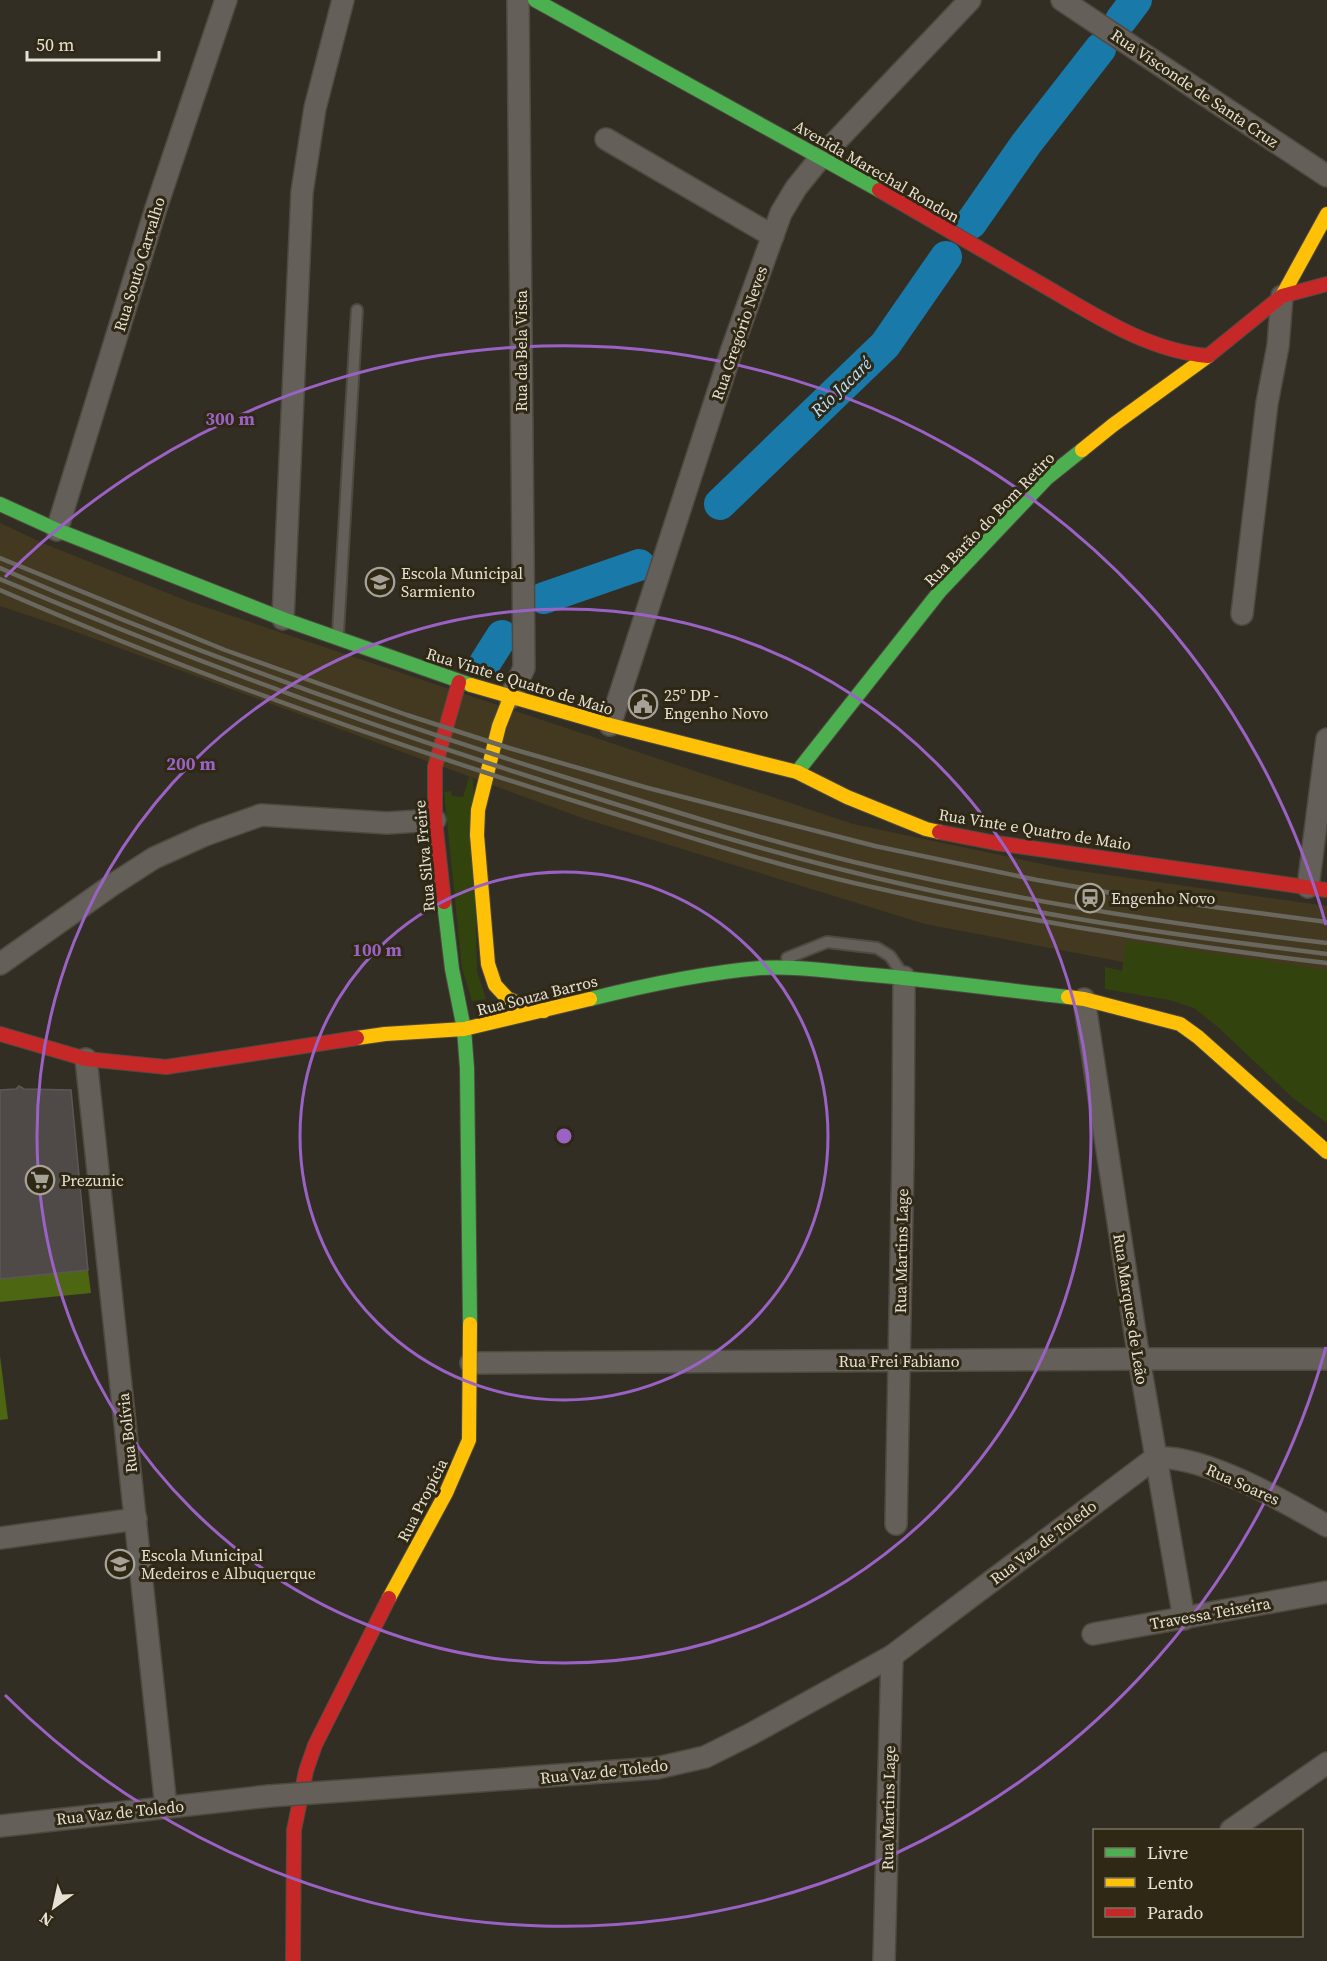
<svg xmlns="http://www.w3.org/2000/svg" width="1327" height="1961" font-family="'Source Serif 4',serif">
<rect width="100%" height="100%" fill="#332e23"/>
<polygon fill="#433920" points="0,523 45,544 190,602 853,824 1066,869 1327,906 1327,1001 925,924 582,818 57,625 0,606"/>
<g fill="#32430e">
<polygon points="469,777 473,779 477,972 486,999 472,1001 462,968 444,792 451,791 452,796 463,797"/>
<polygon points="1126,941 1327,970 1327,1123 1293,1098 1219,1028 1194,1008 1169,1000 1105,989 1105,967 1122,971"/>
</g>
<g fill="#4d6612">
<polygon points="88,1270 91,1293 0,1302 0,1279"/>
<polygon points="0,1356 8,1419 0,1420"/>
</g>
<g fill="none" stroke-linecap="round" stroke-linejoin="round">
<g stroke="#197aaa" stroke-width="32">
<polyline points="1121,20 1136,0"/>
<polyline points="971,223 1026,144 1100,49"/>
<polyline points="720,504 885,345 946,257"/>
<polyline points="544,598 639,565"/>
<polyline points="485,663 502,636"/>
</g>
</g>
<polygon fill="#4f4a48" stroke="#5c5756" stroke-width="1.5" points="19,1086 24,1089 71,1090 88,1270 0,1279 0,1090 16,1089"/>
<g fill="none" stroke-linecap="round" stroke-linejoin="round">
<g stroke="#4f4a41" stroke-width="14">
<g id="lane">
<polyline points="338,633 357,310"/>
<polyline points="787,958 827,942 877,948 890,956 901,972"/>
</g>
</g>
<g stroke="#4f4a41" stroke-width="24">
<g id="street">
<polyline points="1062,0 1327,176"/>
<polyline points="606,139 773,236"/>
<polyline points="57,530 156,208 226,0"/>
<polyline points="1242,614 1267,403 1278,346 1282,296"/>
<polyline points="283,619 302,192 315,108 343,0"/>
<polyline points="510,698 524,668 518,0"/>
<polyline points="610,725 732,349 781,213 796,188 821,157 970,0"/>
<polyline points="1308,887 1327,739"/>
<polyline points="0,964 112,885 154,858 205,835 261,815 387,823 435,820"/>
<polyline points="1084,999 1139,1359 1184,1619"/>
<polyline points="86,1059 166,1807"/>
<polyline points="471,1363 1139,1359 1327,1359"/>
<polyline points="896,1524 903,1156 904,977"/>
<polyline points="0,1538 136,1519"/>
<polyline points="1093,1634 1327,1592"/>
<path d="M 356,1790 L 657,1768 L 705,1757 L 751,1734 L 892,1656 L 1155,1458 C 1201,1453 1286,1502 1327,1526"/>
<polyline points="0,1826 269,1796"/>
<polyline points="1231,1830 1327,1763"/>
<polyline points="884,1961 892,1656"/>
</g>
</g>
<g stroke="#4f4a41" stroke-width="16">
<g id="fast">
<polyline points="535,0 879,190"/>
<polyline points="0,504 57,530 283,619 471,685"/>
<polyline points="797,772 940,591 1047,478 1082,450"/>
<polyline points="444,902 452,969 464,1029 467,1068 470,1324"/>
<path d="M 590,999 C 646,985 702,973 760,968 C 790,966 821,970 851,973 C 924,979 996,989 1068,997"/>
</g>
</g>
<g stroke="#4f4a41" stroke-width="16">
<g id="slow">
<polyline points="1282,296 1327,214"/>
<polyline points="1082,450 1113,425 1208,356"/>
<polyline points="471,685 610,725 797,772 847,797 926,829 939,832"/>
<polyline points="510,698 499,726 478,810 477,835 488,964 495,985 507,998 522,1005 544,1011"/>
<polyline points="1068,997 1084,999 1180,1024 1198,1037 1327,1152"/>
<polyline points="357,1038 385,1034 464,1029 590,999"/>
<polyline points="389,1598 446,1493 469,1440 470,1324"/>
</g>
</g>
<g stroke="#4f4a41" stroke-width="16">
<g id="jam">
<path d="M 879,190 C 930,220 982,250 1034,280 C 1089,311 1143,350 1208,356 L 1282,296 L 1327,284"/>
<polyline points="939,832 996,843 1327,890"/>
<polyline points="444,902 435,820 435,767 459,682"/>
<polyline points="0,1034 86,1059 166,1067 357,1038"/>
<polyline points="293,1961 294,1830 306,1771 315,1745 389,1598"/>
</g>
</g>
<use href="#lane" stroke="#646059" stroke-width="10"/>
<use href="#street" stroke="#646059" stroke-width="21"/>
<use href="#fast" stroke="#4caf50" stroke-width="14"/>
<use href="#slow" stroke="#ffc107" stroke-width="14"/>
<use href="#jam" stroke="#c62828" stroke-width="14"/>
<g stroke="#6a675f" stroke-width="4.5">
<polyline points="0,558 225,650 407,715 509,748 648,788 875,846 1037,880 1123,895 1327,922"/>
<path d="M 0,568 C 187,650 379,719 574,780 C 667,809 760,839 854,862 C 1010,900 1168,924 1327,943"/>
<path d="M 0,579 C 175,654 353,720 534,778 C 660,819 786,858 915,887 C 1051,918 1189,937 1327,954"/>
<path d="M 0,590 C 191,674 388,743 587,805 C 676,833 764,862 854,883 C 1011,919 1168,944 1327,963"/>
</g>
<g stroke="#4f4a41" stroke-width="24" stroke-linecap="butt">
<polyline id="street-bridge" points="269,1796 356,1790"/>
</g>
<use href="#street-bridge" stroke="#646059" stroke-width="21"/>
</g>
<g fill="none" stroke="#9b62c6" stroke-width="3">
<circle cx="564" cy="1136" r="264"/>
<circle cx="564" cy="1136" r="527"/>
<path d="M1326 1347A791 791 0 0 1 5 1695M5 577A791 791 0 0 1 1326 925"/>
</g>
<defs>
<g id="school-ring" transform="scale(1.5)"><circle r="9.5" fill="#2f2814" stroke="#a7a297" stroke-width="1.5"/><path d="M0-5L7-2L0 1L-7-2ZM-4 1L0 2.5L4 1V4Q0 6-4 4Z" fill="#a7a297"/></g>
<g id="civic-ring" transform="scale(1.5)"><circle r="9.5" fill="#2f2814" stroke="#a7a297" stroke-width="1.5"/><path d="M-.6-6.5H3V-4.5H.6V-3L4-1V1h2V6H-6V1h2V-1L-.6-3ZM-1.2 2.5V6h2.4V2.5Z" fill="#a7a297"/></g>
<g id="station-ring" transform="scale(1.5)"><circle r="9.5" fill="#2f2814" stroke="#a7a297" stroke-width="1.5"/><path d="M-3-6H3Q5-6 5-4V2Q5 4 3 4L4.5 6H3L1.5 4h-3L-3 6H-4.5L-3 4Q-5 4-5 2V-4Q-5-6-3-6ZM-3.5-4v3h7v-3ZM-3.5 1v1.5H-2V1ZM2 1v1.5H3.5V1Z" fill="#a7a297"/></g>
<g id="supermarket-ring" transform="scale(1.5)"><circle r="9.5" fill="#2f2814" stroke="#a7a297" stroke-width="1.5"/><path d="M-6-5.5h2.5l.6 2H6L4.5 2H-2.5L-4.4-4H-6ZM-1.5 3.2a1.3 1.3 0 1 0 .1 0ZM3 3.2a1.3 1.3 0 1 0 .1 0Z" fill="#a7a297"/></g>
</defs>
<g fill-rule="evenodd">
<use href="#school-ring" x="380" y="582"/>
<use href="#civic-ring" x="643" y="704"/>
<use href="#station-ring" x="1090" y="898"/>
<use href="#supermarket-ring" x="40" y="1180"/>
<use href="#school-ring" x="120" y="1564"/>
</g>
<g text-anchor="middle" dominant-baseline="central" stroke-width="6" stroke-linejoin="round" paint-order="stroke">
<g font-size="16" fill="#e6e1d5" stroke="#2f2814">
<text transform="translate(1195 88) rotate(34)">Rua Visconde de Santa Cruz</text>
<text transform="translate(877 171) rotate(30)">Avenida Marechal Rondon</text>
<text transform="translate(139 264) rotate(-73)">Rua Souto Carvalho</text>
<text transform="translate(739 333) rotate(-71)">Rua Gregório Neves</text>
<text transform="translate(521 351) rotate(-90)">Rua da Bela Vista</text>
<text transform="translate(989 519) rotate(-46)">Rua Barão do Bom Retiro</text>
<text transform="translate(520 681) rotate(17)">Rua Vinte e Quatro de Maio</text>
<text transform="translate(1035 829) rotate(9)">Rua Vinte e Quatro de Maio</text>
<text transform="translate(424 856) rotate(-95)">Rua Silva Freire</text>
<text transform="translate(537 995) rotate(-14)">Rua Souza Barros</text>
<text transform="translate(901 1251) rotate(-89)">Rua Martins Lage</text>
<text transform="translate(1131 1309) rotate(81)">Rua Marques de Leão</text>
<text x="899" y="1361">Rua Frei Fabiano</text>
<text transform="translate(127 1433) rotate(-96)">Rua Bolívia</text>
<text transform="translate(1243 1484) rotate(24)">Rua Soares</text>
<text transform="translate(422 1500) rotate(-63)">Rua Propícia</text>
<text transform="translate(1043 1542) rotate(-37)">Rua Vaz de Toledo</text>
<text transform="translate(1210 1613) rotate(-10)">Travessa Teixeira</text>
<text transform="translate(604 1771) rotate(-6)">Rua Vaz de Toledo</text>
<text transform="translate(888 1808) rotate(-89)">Rua Martins Lage</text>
<text transform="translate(120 1812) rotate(-6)">Rua Vaz de Toledo</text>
</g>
<g font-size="16" fill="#e6e1d5" stroke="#2f2814" text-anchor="start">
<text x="401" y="573">Escola Municipal<tspan x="401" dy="18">Sarmiento</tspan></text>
<text x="664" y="695">25º DP -<tspan x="664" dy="18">Engenho Novo</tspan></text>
<text x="1111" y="898">Engenho Novo</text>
<text x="61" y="1180">Prezunic</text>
<text x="141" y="1555">Escola Municipal<tspan x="141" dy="18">Medeiros e Albuquerque</tspan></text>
</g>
<g font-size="18" font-style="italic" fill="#b6e1ff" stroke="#2f2814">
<text transform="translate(841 387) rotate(-44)">Rio Jacaré</text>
</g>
</g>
<circle cx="564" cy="1136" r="9" fill="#9b62c6" stroke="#2f2814" stroke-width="3"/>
<g font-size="18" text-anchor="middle" font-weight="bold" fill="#9b62c6" stroke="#2f2814" stroke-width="6" stroke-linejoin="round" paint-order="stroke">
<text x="230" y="425">300 m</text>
<text x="191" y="770">200 m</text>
<text x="377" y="956">100 m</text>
</g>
<rect x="1093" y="1829" width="210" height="108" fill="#2f2814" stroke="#787261" stroke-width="1.5"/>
<rect x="1105" y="1848" width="30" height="9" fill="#4caf50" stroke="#787261" stroke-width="1.5"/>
<text x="1147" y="1859" font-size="18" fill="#e6e1d5">Livre</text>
<rect x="1105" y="1878" width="30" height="9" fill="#ffc107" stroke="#787261" stroke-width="1.5"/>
<text x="1147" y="1889" font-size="18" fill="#e6e1d5">Lento</text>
<rect x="1105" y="1908" width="30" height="9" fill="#c62828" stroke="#787261" stroke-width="1.5"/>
<text x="1147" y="1919" font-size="18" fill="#e6e1d5">Parado</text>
<g transform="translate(54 1907) rotate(213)" stroke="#2f2814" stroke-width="4.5" paint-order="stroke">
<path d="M0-4.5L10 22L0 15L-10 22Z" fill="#e6e1d5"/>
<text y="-9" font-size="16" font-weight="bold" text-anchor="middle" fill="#e6e1d5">N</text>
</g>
<path d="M27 51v9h132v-9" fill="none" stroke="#e6e1d5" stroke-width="3"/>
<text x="36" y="51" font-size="18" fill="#e6e1d5" stroke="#2f2814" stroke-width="4.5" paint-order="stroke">50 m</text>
</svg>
